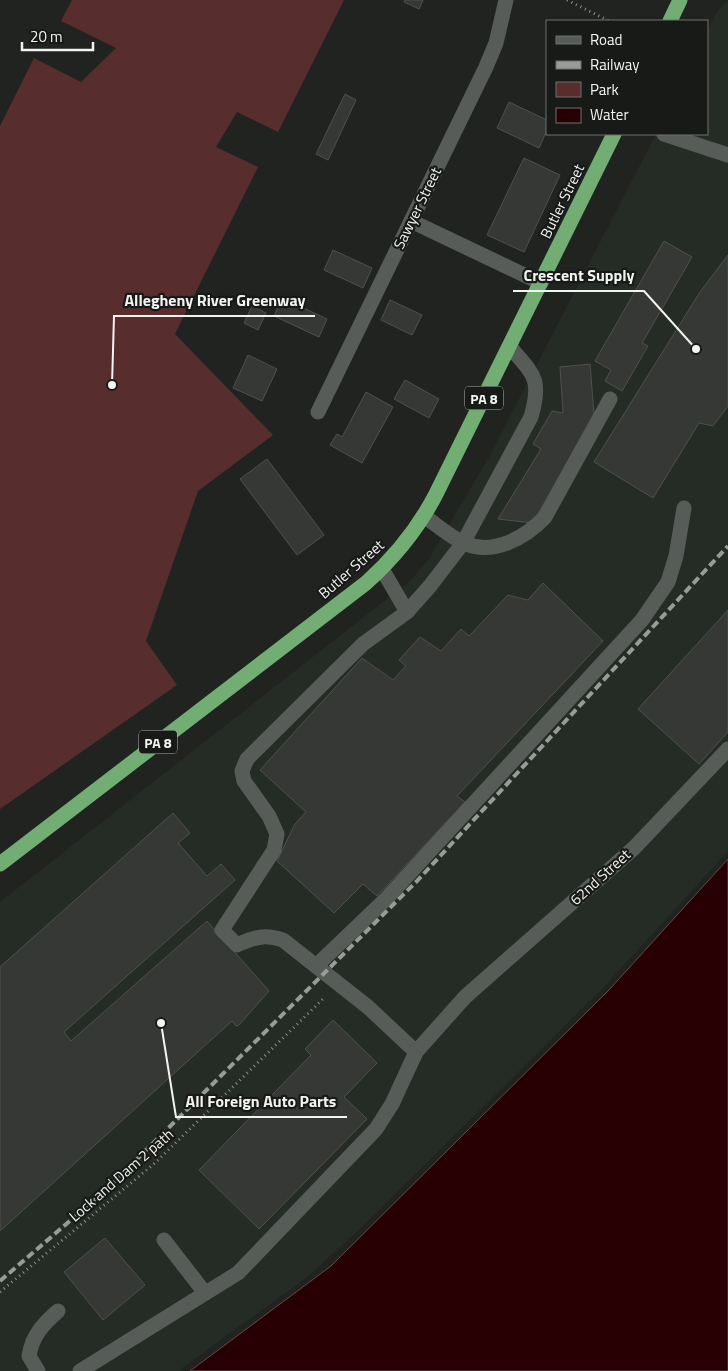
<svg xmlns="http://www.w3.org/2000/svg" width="728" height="1371" font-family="'Titillium Web',sans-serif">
<rect width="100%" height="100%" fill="#202320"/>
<polygon fill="#252c25" points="728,0 728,851 604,987 361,1228 306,1278 178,1371 0,1371 0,902 411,580 430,557 490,455 656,134 707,134 707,32 717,12"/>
<polygon fill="#572d2d" points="72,0 344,0 278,132 237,112 216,147 258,167 175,334 273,435 198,491 146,641 177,685 0,809 0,126 34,58 81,82 116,48 61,21"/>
<polygon fill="#280004" stroke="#65494b" points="728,859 728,1371 190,1371 331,1266 608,991"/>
<g fill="#353835" stroke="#4e514e">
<polygon points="405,0 423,0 419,9 404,2"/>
<polygon points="345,94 356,100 328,160 316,154"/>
<polygon points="509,102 547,120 547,130 539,148 497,128"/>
<polygon points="524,158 560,175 524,252 487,235"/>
<polygon points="664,241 692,257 642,343 648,346 622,391 605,381 611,370 595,361"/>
<polygon points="333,250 372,268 363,288 324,270"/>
<polygon points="728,255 728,406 713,426 699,423 653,498 594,462 700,292"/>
<polygon points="282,298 327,319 319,337 274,316"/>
<polygon points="390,300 422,315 412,335 381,320"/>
<polygon points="252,306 266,313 258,330 244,323"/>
<polygon points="248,355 277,369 262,401 233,388"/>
<polygon points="590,364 594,414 533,523 498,519 541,449 533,444 552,411 563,413 560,367"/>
<polygon points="405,380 439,399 429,418 394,399"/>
<polygon points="366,392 393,407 362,463 330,445 337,434 342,437"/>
<polygon points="267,459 324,535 297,555 240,479"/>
<polygon points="543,583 603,641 457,796 465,802 377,896 363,884 334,913 277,861 295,824 306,812 260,770 362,658 393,680 406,666 399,660 420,637 441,651 461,629 469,636 508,595 528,600"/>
<polygon points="728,610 728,732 699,764 638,709"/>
<polygon points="173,813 190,833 178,843 207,876 221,864 235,880 64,1032 71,1041 207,921 269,991 239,1025 236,1026 232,1021 0,1231 0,967"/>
<polygon points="333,1020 377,1063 344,1097 367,1119 259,1229 199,1170 311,1055 305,1049"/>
<polygon points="105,1238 145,1285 103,1320 64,1272"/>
</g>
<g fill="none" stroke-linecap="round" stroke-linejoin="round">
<g stroke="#8d8f8c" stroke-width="3" stroke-dasharray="1 4" stroke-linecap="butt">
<polyline points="567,0 609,21"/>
<polyline points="0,1292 155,1163 325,997"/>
</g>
<g stroke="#585c58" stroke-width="15">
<polyline points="664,134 728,155"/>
<polyline points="411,221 541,283"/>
<polyline points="318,412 486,67 496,43 506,0"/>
<path d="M 424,516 C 437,525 450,537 464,543 C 493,556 525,538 545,517 L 610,399"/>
<path d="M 382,569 L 407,612 L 363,644 L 247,759 L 242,771 L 244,781 L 269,816 L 277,834 L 274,850 L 222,930 L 237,945 C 255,937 265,934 283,940 L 368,1007 L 416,1052 L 465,997 L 634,848 L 728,749"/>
<path d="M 407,612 L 430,586 L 463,543 L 531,417 C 542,379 534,375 510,347"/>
<polyline points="316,966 385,900 642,620 668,582 676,556 684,508"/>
<polyline points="164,1240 205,1293"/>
<path d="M 38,1371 L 29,1356 C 32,1336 43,1324 58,1311"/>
<polyline points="80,1371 238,1273 376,1129 392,1104 416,1052"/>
</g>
<g stroke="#72ae73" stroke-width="15">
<polyline points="670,21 680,0"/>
<path d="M 0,864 L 366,583 C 395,557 418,529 436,494 L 614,134"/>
</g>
<polyline stroke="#989b98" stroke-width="4" stroke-dasharray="8 4" stroke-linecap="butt" points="0,1281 107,1189 417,881 728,546"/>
</g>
<g text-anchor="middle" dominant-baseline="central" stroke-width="4.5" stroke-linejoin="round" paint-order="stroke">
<g fill="#171a17" stroke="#b0b3b0" stroke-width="1">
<rect x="465" y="386.5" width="38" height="23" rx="4"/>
<rect x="139" y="730.5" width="38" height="23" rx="4"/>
</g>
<g font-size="14" font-weight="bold" fill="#f2f4f1">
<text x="484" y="398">PA 8</text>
<text x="158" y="742">PA 8</text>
</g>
<g font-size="15" fill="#f2f4f1" stroke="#171a17">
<text transform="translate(562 201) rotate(-64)">Butler Street</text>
<text transform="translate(417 208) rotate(-64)">Sawyer Street</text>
<text transform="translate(351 569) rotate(-41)">Butler Street</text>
<text transform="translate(600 877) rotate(-42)">62nd Street</text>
<text transform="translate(121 1175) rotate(-41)">Lock and Dam 2 path</text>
</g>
</g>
<path fill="none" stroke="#f2f4f1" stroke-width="2" d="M696 349L644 291H513M112 385L114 316H315M161 1023L176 1117H347"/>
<g fill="#f2f4f1" stroke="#171a17" stroke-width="2">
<circle cx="696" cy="349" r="5"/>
<circle cx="112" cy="385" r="5"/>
<circle cx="161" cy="1023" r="5"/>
</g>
<g font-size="16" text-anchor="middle" font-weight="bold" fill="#f2f4f1" stroke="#171a17" stroke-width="4.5" stroke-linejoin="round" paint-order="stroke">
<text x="579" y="281">Crescent Supply</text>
<text x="215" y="306">Allegheny River Greenway</text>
<text x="261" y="1107">All Foreign Auto Parts</text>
</g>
<rect x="546" y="20" width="162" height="115" fill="#171a17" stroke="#6f716e"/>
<rect x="556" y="36" width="25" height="8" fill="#585c58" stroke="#6f716e"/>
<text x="590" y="45" font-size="15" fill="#f2f4f1">Road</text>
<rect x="556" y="61" width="25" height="8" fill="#989b98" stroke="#6f716e"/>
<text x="590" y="70" font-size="15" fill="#f2f4f1">Railway</text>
<rect x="556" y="82" width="25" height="15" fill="#572d2d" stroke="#6f716e"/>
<text x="590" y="95" font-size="15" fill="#f2f4f1">Park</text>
<rect x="556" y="108" width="25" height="15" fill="#280004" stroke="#6f716e"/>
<text x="590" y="120" font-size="15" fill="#f2f4f1">Water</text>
<path d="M22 42v8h71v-8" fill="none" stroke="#f2f4f1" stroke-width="2.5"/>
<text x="30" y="42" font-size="15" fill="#f2f4f1" stroke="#171a17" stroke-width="4" paint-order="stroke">20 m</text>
</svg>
